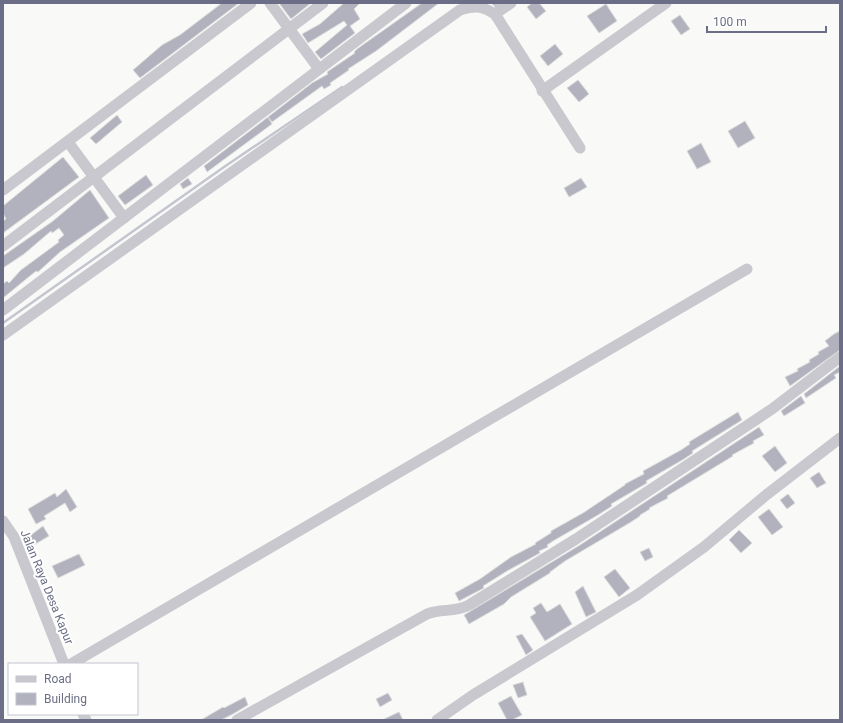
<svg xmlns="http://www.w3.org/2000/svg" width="843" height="723" font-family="Roboto,sans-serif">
<rect width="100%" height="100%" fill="#f9f9f8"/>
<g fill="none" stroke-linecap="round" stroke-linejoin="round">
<g stroke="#c3c6cf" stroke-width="2.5">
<polyline points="493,3 496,6 500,3"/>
<polyline points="3,323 224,167 342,87"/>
</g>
</g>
<g fill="#b1b2bd" stroke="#dbdbda">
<polygon points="222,3 239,3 140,78 133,70 162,45 180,35"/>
<polygon points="279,3 311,3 291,19"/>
<polygon points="344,3 360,3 354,9 360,19 350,26 355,33 321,59 315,52 347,25 344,21 308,43 302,34 320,24"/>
<polygon points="422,3 439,3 376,51 348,69 349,70 330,83 331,85 324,89 322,86 272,122 268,117 312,83 328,74 327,72 355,53 354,52 357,49"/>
<polygon points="532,3 539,3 546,11 536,19 527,7"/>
<polygon points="606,4 617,21 599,33 587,16"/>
<polygon points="680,15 690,29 681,35 671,21"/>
<polygon points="555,44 563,54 548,66 540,56"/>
<polygon points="578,80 589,94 579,102 567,88"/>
<polygon points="117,115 122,122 96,144 90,138"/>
<polygon points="268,117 272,124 207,172 204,166"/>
<polygon points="745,121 755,138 738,148 728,131"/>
<polygon points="701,143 711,162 697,169 687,151"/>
<polygon points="63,157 79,177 3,233 3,221 6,219 3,213 3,206"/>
<polygon points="146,175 153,185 125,205 118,196"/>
<polygon points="188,178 192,184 183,189 180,184"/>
<polygon points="581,178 587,187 569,197 564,188"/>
<polygon points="90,190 109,218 60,252 38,272 36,271 3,298 3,284 7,281 9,283 21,270 59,242 58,240 64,235 59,228 52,233 51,231 24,254 3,268 3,256 53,221"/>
<polygon points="840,331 840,350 790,386 785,377 798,371 797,369 810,362 809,360 819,354 818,352 829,346 825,341 834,334"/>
<polygon points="840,366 840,372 834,375 836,378 806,398 804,394"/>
<polygon points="801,396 805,403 784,416 781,411"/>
<polygon points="738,412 742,420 692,451 693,453 684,459 646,481 647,483 611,504 612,506 598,515 553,541 547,545 548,547 539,551 540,553 507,571 483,586 484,588 459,601 455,593 480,579 511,557 536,544 535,543 551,533 551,531 583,513 625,485 625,484 644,474 643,471 681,450 690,444 689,442"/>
<polygon points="759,427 764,435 753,441 754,443 732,455 733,456 667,496 668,498 649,508 650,509 640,515 640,516 631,522 565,561 550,572 550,573 511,597 504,604 469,624 464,615 580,545"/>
<polygon points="775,446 787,463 775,472 762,456"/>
<polygon points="819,472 826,483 817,488 810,478"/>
<polygon points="66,489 77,507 70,512 65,503 49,513 44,516 46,519 36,524 28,509 55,493 57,497"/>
<polygon points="788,494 795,503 787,509 780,500"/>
<polygon points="769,509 783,527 772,535 758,517"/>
<polygon points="43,526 49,536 27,549 23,541"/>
<polygon points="739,530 752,543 741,553 729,540"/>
<polygon points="649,548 653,557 645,561 640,552"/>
<polygon points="79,554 85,565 58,578 52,566"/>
<polygon points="615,569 630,588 619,597 604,577"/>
<polygon points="583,586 596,612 586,617 575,592"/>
<polygon points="541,603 547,612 560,604 572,624 545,641 530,617 536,613 533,608"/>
<polygon points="522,634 533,650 526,655 516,636"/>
<polygon points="523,682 527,695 518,698 513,685"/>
<polygon points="388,693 392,700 380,707 376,699"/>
<polygon points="511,696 522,715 512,720 507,720 498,703"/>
<polygon points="245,697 248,705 233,714 221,720 201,720 223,707 224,708"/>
<polygon points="399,712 403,720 382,720"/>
</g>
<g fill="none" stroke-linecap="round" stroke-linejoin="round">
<g stroke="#c8c8ce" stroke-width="11">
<polyline points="270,3 319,69"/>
<polyline points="495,14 511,3"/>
<polyline points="542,91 666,3"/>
<polyline points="68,142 124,218"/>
<polyline points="3,190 251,3"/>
<polyline points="3,246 323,3"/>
<polyline points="3,310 406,3"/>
<path d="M 3,335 L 460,10 C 475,5 482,6 495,14 L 580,148"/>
<polyline points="3,521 14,537 64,664"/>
<polyline points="71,664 747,269"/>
<polyline points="83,714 86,720"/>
<path d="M 237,720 L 427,614 C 442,608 454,613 469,605 L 576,539 L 772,409 L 840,357"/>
<polyline points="437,720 473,695 637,595 704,547 765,496 840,438"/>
</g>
</g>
<g text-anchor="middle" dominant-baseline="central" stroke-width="4" stroke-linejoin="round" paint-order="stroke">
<g font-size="12" fill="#6b6e86" stroke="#fff">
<text transform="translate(47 587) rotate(68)">Jalan Raya Desa Kapur</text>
</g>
</g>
<rect width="843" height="723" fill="none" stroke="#6b6e86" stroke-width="8"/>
<rect x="8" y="663" width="130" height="52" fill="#ffffff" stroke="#c4c5cf"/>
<rect x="16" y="676" width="20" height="6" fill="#c8c8ce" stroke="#c4c5cf"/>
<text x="44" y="683" font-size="12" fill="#6b6e86">Road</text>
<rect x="16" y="693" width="20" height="12" fill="#b1b2bd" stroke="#c4c5cf"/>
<text x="44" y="703" font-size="12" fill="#6b6e86">Building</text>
<path d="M707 26v6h119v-6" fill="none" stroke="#6b6e86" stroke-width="2"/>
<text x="713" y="26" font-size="12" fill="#6b6e86" stroke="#ffffff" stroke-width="3" paint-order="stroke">100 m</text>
</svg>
